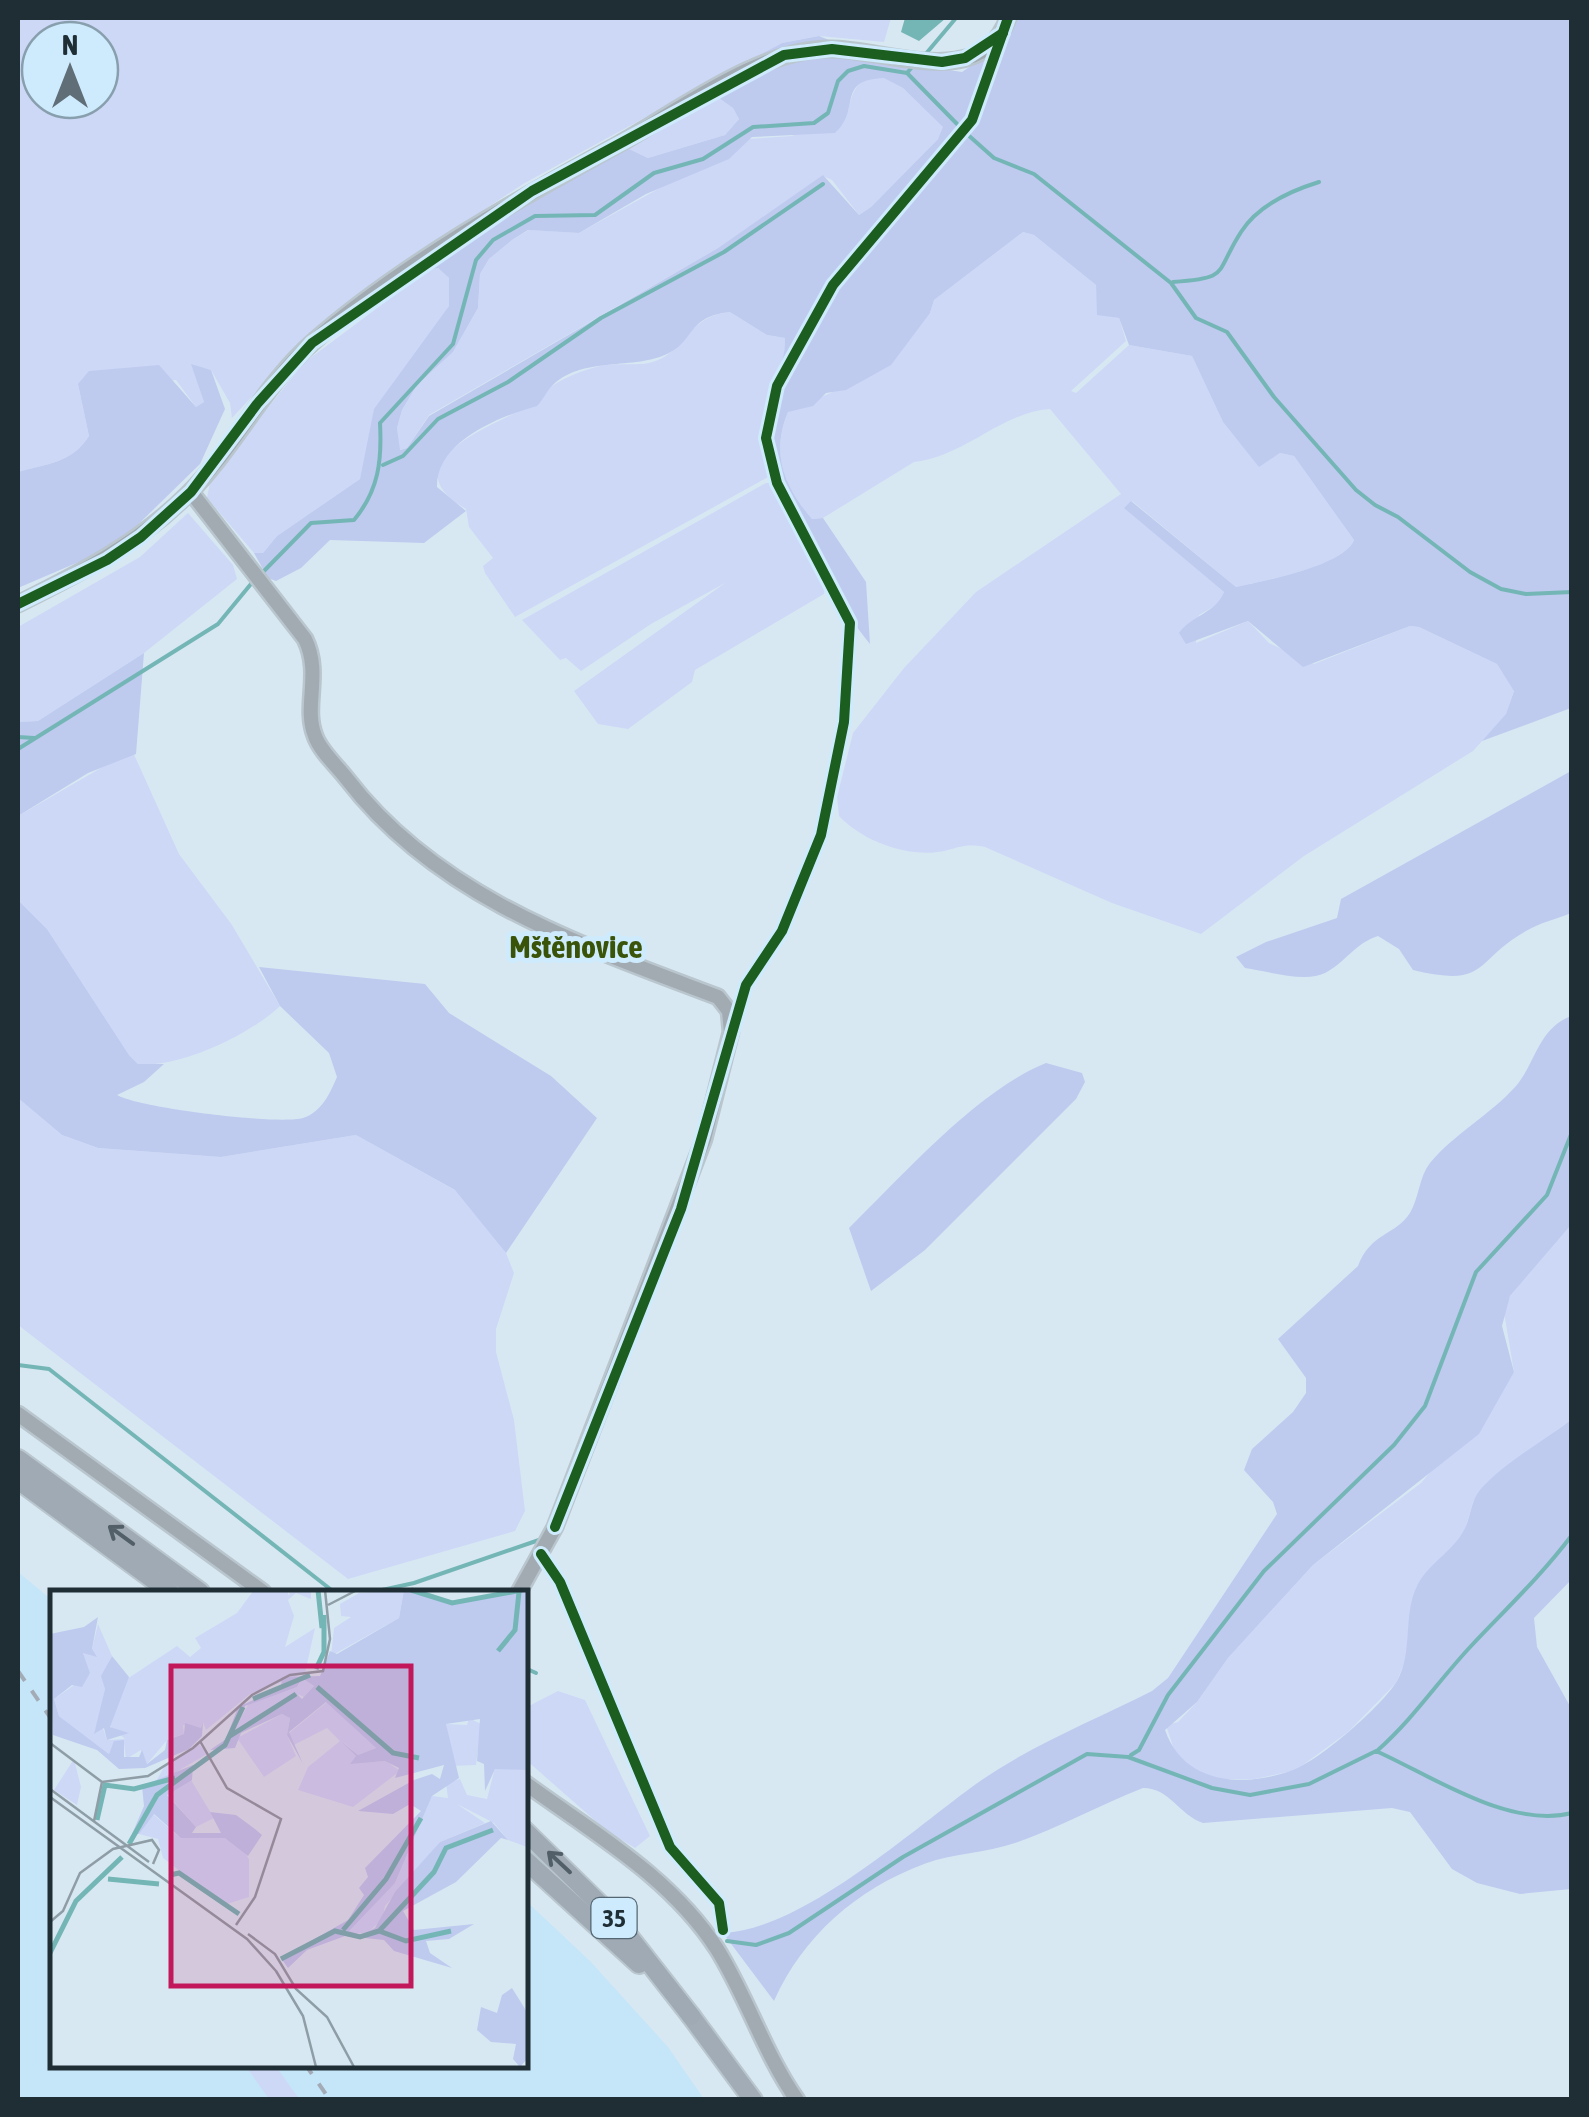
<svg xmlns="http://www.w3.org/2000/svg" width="1589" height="2117" font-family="'Asap Condensed',sans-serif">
<rect width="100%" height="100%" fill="#d8e8f2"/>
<polygon fill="#c5e5f9" points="18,1572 52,1600 52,2064 525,2064 525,1900 590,1961 668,2047 704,2099 18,2099"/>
<g fill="#cdd8f7" fill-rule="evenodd">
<path d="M 18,18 L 891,18 L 884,42 L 819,36 L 782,43 L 523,184 L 425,249 L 320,324 L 232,418 L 230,403 L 211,370 L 192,365 L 204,402 L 196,407 L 176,380 L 78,384 L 89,436 C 72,463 46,464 18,472 ZM 40,40 L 100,40 L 100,100 L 40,100 Z"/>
<path d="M 884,77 L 903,88 L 944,127 L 938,139 L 871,207 L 859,215 L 832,180 L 823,176 L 718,248 L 429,415 L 407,448 L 399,450 L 397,428 L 402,410 L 417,385 L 453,352 L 478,308 L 480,274 L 489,259 L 512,240 L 529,230 L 579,233 L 748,139 L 792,136 L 848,111 C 854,86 857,79 884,77 Z"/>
<polygon points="716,96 733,108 739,119 725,135 648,158 629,149 628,143"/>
<path d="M 1023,232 L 1034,235 L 1096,285 L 1098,314 L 1119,318 L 1126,341 L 1071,391 L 1076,393 L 1129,345 L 1192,356 L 1223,422 L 1259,466 L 1280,453 L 1294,456 L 1354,540 C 1344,566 1264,581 1236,587 L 1132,501 L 1125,508 L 1224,592 L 1220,603 L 1199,615 L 1196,643 L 1248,621 L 1269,643 L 1314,664 L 1410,626 L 1419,627 L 1497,664 L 1514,690 L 1506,715 L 1473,751 L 1304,856 L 1201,934 L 1112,903 L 985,847 C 968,844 963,846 948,850 C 913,860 863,842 839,816 L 837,797 L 853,733 L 904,668 L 976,592 L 1121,494 L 1050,409 C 1002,412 964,457 914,462 L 823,518 L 812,519 C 783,485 771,454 788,412 L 835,391 L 930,313 L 934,300 Z"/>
<polygon points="438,268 449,278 449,306 360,479 277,536 263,553 254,553 207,498 211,477 305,362 428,270"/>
<path d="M 730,312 L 767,335 L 785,338 C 786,393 748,410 770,476 L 515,617 L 485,573 L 483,566 L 493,558 L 469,527 L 466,509 C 391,466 484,428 524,409 C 532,406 540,396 547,390 C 560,379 580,371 596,367 C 613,362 632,366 649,363 C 687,354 686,316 730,312 Z"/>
<polygon points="766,483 774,483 826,586 824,594 695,670 692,682 628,729 598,724 574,691 725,583 651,624 581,671 566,658 560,660 522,620"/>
<polygon points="188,513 233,565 237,579 144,653 38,721 18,722 18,627 140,557"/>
<path d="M 132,750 L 179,854 L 232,925 L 280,1006 C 251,1034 179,1069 138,1064 L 129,1055 L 47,929 L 18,900 L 18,816 Z"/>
<polygon points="18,1098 62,1135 98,1148 221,1157 356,1135 460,1193 506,1253 514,1273 496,1329 496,1352 514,1420 525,1511 515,1531 348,1579 18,1325"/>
<polygon points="1571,1225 1571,1420 1501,1471 1473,1502 1465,1530 1411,1607 1407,1657 1396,1683 1348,1732 1296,1770 1255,1779 1215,1779 1191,1770 1176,1756 1166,1725 1178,1722 1197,1702 1228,1658 1313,1565 1421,1483 1514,1372 1504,1312 1510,1296"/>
<polygon points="558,1691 585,1700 650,1836 635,1848 607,1831 525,1759 525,1708"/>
<polygon points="245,2065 275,2065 299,2099 269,2099"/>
</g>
<g fill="#bfcaef" fill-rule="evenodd">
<path d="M 1013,18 L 1571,18 L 1571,708 L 1482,741 L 1506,714 L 1514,691 L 1497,664 L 1419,627 L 1410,626 L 1303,667 L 1248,621 L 1186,644 L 1179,633 C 1192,615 1216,613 1224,592 L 1124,508 L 1131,501 L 1236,587 C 1263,581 1344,566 1354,540 L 1294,456 L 1280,453 L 1259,467 L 1223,422 L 1192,356 L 1129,345 L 1119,318 L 1097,315 L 1096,285 L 1034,235 L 1023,232 L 934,300 L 930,313 L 891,365 L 846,390 L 826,393 L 813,406 L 788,412 C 771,453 783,485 812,519 L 823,518 L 866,582 L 870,644 C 832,595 761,499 761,435 C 762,401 786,372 785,338 L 767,335 L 730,312 C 688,316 695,340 669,353 C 635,371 581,355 551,387 C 546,392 543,400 537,406 C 501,416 436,441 437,487 L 466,511 L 424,543 L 330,540 L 301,568 L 276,581 L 268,578 L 254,553 L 263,553 L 277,536 L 360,479 L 374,409 L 449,306 L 449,278 L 438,268 L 428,270 L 532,200 L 629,149 L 648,158 L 725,135 L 739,119 L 733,108 L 716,96 L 734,69 L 782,43 L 819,36 L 876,59 L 962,72 L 1006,42 ZM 884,78 L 903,88 L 943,127 L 938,139 L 871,207 L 859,215 L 823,175 L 718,248 L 429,416 L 407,448 L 400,450 L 397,428 L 402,410 L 417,385 L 453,352 L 478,308 L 480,274 L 489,259 L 512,240 L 528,230 L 579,233 L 646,194 L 729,159 L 752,137 L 835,133 C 862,109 835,80 884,78 Z"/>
<path d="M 191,364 L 211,370 L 225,409 L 200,464 L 116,546 L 18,588 L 18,472 C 46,464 72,463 89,436 L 78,384 L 89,371 L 159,365 L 196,407 L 204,402 Z"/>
<polygon points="144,653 136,754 88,773 18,816 18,722 38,721"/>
<path d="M 1571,771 L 1571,913 C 1557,919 1539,923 1526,931 C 1472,962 1489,988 1413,970 L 1399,949 L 1378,936 C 1355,943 1345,963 1325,973 C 1305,983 1267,971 1245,968 L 1236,957 L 1266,942 L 1337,918 L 1341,899 Z"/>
<path d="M 18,900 L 47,929 L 129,1055 L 138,1064 L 164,1064 L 144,1082 L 117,1095 C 139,1108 278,1125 303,1118 C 322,1112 330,1093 337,1077 L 329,1053 L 280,1006 L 259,967 L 425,984 L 449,1013 L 551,1076 L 597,1118 L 506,1253 L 455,1190 L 356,1135 L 221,1157 L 98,1148 L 62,1135 L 18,1098 Z"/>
<path d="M 1571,1016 L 1571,1225 L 1510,1296 L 1502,1326 L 1514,1372 L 1479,1434 L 1313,1565 L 1228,1658 L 1197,1702 L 1165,1730 C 1184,1785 1244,1788 1293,1770 C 1320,1760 1382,1706 1397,1681 C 1414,1651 1402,1614 1418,1584 C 1428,1565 1452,1551 1463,1532 C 1471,1519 1470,1502 1480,1490 C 1505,1462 1542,1442 1571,1420 L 1571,1580 L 1534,1618 L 1537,1647 L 1571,1708 L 1571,1889 L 1520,1894 L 1477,1883 L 1452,1869 L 1410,1812 L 1392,1808 L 1203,1823 C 1179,1815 1170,1788 1143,1788 C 1100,1805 1058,1828 1015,1843 C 986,1853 953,1853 924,1864 C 857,1889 803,1936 774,2001 L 723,1933 C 802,1930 912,1830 976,1784 C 1029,1746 1095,1720 1152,1691 L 1168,1678 L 1277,1514 L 1273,1502 L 1244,1470 L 1252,1449 L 1293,1412 L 1306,1393 L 1306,1378 L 1278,1339 L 1358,1266 C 1370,1233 1396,1235 1410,1213 C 1419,1198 1419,1177 1430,1163 C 1454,1134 1490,1115 1516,1086 C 1536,1062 1538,1029 1571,1016 Z"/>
<path d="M 1046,1063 L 1082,1073 L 1085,1082 L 1076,1099 L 925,1250 L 871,1291 L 849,1228 C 902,1176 978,1090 1046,1063 Z"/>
</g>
<polygon fill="#74b6b6" points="905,18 946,18 919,41 901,32"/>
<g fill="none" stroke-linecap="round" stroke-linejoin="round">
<g stroke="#74b6b6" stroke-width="4">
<polyline points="924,56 956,18"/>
<polyline points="908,74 961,128"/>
<polyline points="967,134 994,158 1034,174 1171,283 1196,318 1227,332 1274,397 1356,490 1375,505 1398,517 1470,572 1501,589 1526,594 1572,592"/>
<path d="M 1173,282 C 1231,278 1214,274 1241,232 C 1258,205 1290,191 1319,182"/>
<polyline points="383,465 403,456 438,419 508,382 601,318 724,252 823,184"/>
<path d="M 262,573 L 311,523 L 354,520 C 379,490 382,460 380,423 L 453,344 L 476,260 L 493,240 L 535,216 L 595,215 L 654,173 L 703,159 L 753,127 L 814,123 L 828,113 L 838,81 L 848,71 L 864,66 L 907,73 L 913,66"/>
<polyline points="18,737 34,738"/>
<polyline points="18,749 218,624 255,579"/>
<polyline points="18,1365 49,1369 334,1592"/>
<polyline points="373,1592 414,1583 539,1540"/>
<polyline points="525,1668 536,1673"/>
<path d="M 1378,1750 C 1415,1717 1438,1681 1472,1645 C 1506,1609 1541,1576 1572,1535"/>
<polyline points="1131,1755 1139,1750 1168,1695 1264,1571 1394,1445 1425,1406 1476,1272 1547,1195 1572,1132"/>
<path d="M 727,1941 L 756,1945 L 789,1933 L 903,1857 L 1087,1754 L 1128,1757 L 1212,1788 L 1250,1795 L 1309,1784 L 1376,1751 C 1432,1776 1509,1829 1572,1813"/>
</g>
<g stroke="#b9c6ce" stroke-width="19">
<g id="tertiary">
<path d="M 191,492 L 305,639 C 322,674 303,706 315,736 C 320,751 338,767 347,779 C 438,898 584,946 718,997 L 729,1011 L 731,1032 L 704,1139 L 555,1527 L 519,1592"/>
<path d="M 18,604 C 80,573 138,544 188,494 C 235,447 263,386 313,342 C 399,266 518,199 619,144 C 680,110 760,48 831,49 C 886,49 982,92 1008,18"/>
<polyline points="18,1414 263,1592"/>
<path d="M 525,1783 C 592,1832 671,1877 717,1949 C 747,1997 764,2053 797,2100"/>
</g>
</g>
<g stroke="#b9c6ce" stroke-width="22">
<polyline id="primary" points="691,2016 753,2100"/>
</g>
<g stroke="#b9c6ce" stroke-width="22">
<g id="trunk">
<polyline points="18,1459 200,1592"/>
<polyline points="18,1480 170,1592"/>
<polyline points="525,1831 616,1920 691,2016"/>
<polyline points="525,1860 639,1964"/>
</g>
</g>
<use href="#tertiary" stroke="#a2aab2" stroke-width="14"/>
<use href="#primary" stroke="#a2acb6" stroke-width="18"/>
<use href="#trunk" stroke="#9faab4" stroke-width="18"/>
<g stroke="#a3acb6" stroke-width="4" stroke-dasharray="12 12" stroke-linecap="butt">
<polyline points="18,1671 52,1720"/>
<polyline points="305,2064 330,2100"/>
</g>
<g stroke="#ceebfd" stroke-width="16">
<g id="cycleway">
<polyline points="18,604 107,560 141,537 191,492 257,404 312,343 532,191 784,55 832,49 942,62 965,58 1003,33"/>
<polyline points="555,1527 681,1209 746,985 782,931 821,835 844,722 850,623 777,483 766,438 777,386 833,285 972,120 1008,18"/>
<polyline points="541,1554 560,1582 670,1847 719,1903 723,1930"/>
</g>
</g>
<use href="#cycleway" stroke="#1b5e20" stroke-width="10"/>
</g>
<defs><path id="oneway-shaft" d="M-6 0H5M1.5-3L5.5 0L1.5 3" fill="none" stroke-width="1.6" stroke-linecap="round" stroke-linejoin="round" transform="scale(2.5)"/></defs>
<g stroke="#525f68">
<use href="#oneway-shaft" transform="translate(121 1535) rotate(-144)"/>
<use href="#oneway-shaft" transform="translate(559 1862) rotate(-137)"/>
</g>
<g text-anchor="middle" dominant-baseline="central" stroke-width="10" stroke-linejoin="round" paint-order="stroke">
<rect fill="#ceebfd" stroke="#546671" stroke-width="2.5" x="591.5" y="1898" width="45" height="40" rx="8"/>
<g font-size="25" font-weight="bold" fill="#1f2d35">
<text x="614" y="1918">35</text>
</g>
<g font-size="32" font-weight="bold" fill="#395309" stroke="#ceebfd">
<text x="576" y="946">Mštěnovice</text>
</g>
</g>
<g transform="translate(50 1590)">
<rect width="478" height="478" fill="#d8e8f2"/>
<path d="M 204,0 L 237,0 L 239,6 L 240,0 L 261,0 L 261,9 L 246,3 L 238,10 L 244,26 L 235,57 L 265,38 L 255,83 L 200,104 L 156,140 L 153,132 L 151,138 L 133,135 L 134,144 L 118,149 L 97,174 L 91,160 L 76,169 L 74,153 L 64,153 L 59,164 L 9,126 L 4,109 L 40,84 L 33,63 L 42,59 L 48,34 L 62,66 L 52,86 L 55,99 L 46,143 L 53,138 L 57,150 L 75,149 L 60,136 L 77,89 L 127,56 L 140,67 L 151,58 L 145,48 L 187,23 ZM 354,0 L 349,28 L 281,66 L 284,38 L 301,27 L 291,26 L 290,14 L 309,3 ZM 252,88 L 264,96 L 254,107 L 245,103 L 182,144 L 199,113 L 247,97 ZM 277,112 L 326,158 L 308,165 L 293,152 L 306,166 L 302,173 L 336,171 L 350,181 L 303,217 L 248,200 L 258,177 L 290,151 L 277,138 L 244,155 L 239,143 ZM 232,124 L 240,127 L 237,145 L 246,166 L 214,187 L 187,148 ZM 419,128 L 431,134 L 426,175 L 402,176 L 396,134 L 417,135 ZM 149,154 L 157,164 L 104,195 L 114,177 ZM 24,169 L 31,197 L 27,215 L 4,200 ZM 445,178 L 477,180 L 477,257 L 458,250 L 444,233 L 407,214 L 435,233 L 390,252 L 335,316 L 332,330 L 317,343 L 301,344 L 297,337 L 345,293 L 382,206 L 398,208 L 396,193 L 410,189 L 417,205 L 437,209 ZM 141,190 L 164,228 L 146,237 L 117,204 ZM 103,224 L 128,246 L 175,248 L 191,257 L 199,269 L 199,307 L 174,315 L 113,268 L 108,249 L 89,244 Z" fill="#cdd8f7"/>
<path d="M 354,0 L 407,12 L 477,0 L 477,180 L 445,179 L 435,201 L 434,174 L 427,171 L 430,129 L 396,134 L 409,188 L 382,206 L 345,293 L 299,341 L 311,345 L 325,338 L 345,302 L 390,252 L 441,231 L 458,250 L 451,248 L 406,292 L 353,321 L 364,340 L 424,334 L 399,349 L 376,351 L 380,363 L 402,378 L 344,361 L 334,350 L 295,346 L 257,360 L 238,378 L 231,368 L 298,330 L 314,305 L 309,298 L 318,287 L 315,278 L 371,221 L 360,214 L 343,224 L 308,221 L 364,190 L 382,184 L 390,189 L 394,175 L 345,188 L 349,178 L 335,171 L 300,174 L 306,166 L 292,152 L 308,165 L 326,158 L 276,112 L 239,142 L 253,174 L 237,145 L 240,128 L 232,124 L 191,143 L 185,158 L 160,160 L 176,149 L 188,117 L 231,97 L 232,87 L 270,86 L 280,61 L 287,64 L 349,28 ZM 252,88 L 264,96 L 252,109 L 246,103 L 181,143 L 195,116 L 247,97 ZM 48,27 L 42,59 L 47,67 L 33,63 L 40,83 L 32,97 L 22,95 L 4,109 L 9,126 L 59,164 L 64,151 L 74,150 L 74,167 L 89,167 L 92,160 L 97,174 L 115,160 L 117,150 L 134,144 L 135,133 L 151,138 L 153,132 L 152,146 L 139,159 L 95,178 L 69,179 L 47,160 L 3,145 L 0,44 L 34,37 ZM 62,66 L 79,87 L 60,137 L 79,143 L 57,150 L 54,138 L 44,144 L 55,99 L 51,86 ZM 143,175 L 142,190 L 117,205 L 146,237 L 142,243 L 171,243 L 160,222 L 186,225 L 205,239 L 212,245 L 198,266 L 175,248 L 131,248 L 104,224 L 89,244 L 82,244 L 94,216 L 92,196 ZM 462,398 L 477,422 L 477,469 L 470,477 L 463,469 L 466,454 L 441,452 L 427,440 L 431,417 L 447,423 L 452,405 Z" fill="#bfcaef" fill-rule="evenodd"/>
<path fill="none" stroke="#74b6b6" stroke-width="5" d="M 268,0 L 272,38M 361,0 L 402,13 L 472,0M 448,61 L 465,40 L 469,2M 266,79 L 274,62 L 274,25M 267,97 L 343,163 L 369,168M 203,109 L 260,85M 180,146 L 246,104M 47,230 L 55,195 L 84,199 L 125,188M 79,254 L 107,205 L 175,155 L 193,117M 120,285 L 129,283 L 189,324M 58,289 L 109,294M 293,340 L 336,289 L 371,228M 330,340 L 384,282 L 396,258 L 443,240M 0,363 L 26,311 L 72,267M 231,369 L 285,341 L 310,347 L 329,341 L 356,351 L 401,341"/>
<path fill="none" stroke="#8e9da6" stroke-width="2.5" d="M 278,15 L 307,0M 150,151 L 177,198 L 231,229 L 205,307 L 186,335M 0,153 L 52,192 L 98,186 L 143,158 L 202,105 L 240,85 L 273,81 L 280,49 L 275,0M 0,199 L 99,272M 0,207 L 197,349 L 226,381M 44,231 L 52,192M 0,332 L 13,321 L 30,283 L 63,259 L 102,250 L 109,260 L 103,274M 198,344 L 225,364 L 246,399 L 277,427 L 304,477M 226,381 L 253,426 L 266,477"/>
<path fill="#c2185b" fill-opacity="0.15" stroke="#c2185b" stroke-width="5" d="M 121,76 L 361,76 L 361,396 L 121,396 Z"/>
<rect width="478" height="478" fill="none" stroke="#1f2d35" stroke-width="5"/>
</g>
<rect width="1589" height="2117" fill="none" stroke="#1f2d35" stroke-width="40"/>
<g transform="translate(70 70)"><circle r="48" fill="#ceebfd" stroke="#889fad" stroke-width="2.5"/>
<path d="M0-8L18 38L0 25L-18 38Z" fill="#606e77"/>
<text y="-15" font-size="28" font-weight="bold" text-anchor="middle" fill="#1f2d35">N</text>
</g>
</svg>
